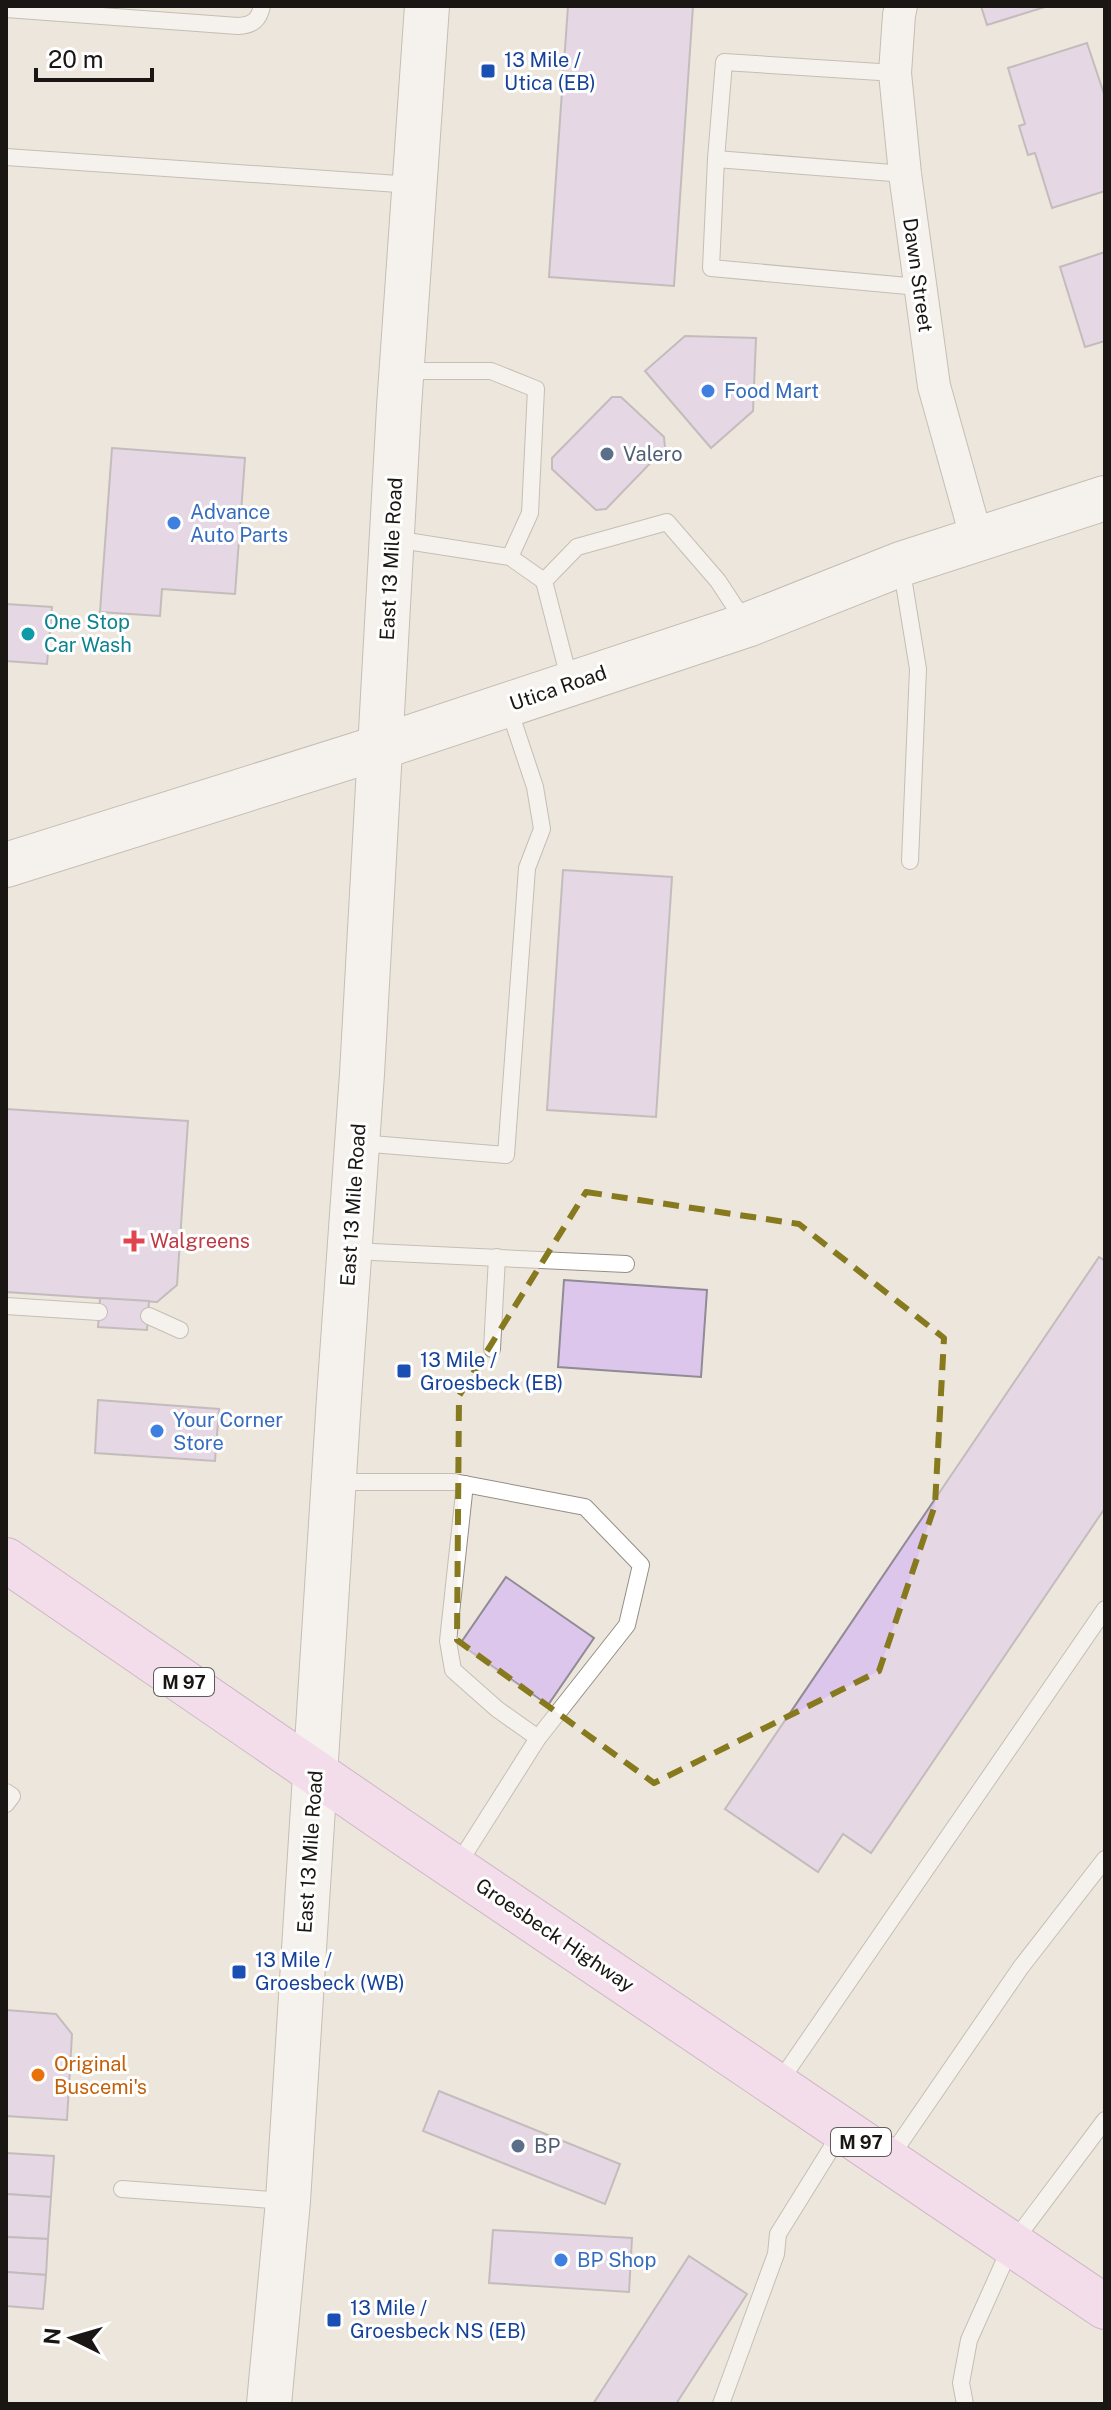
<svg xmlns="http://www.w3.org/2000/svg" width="1111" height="2410" font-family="'Public Sans',sans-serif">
<rect width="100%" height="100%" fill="#ede6dc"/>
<g fill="#dcc6ec" stroke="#908b94" stroke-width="2">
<polygon points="568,6 693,6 674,286 549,277"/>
<polygon points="981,6 1048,6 987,25"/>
<polygon points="1087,43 1105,97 1105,191 1052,208 1035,153 1028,155 1019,126 1025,124 1008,68"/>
<polygon points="1105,252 1105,341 1085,347 1060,267"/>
<polygon points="685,336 756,338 753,411 711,448 645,371"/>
<polygon points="612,397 621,397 664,437 665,448 606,509 596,510 552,469 552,458"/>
<polygon points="112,448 245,458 235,594 162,589 160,616 100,612"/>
<polygon points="6,604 52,607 47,664 6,661"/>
<polygon points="563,870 672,877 656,1117 547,1110"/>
<polygon points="6,1109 188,1121 177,1285 157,1302 6,1292"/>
<polygon points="1099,1257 1105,1261 1105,1508 871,1853 843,1834 818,1872 725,1809"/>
<polygon points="564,1280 707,1290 701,1377 558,1367"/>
<polygon points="100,1298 149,1301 147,1330 98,1327"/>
<polygon points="98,1400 219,1409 215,1461 95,1453"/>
<polygon points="506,1577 594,1638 548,1705 460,1644"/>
<polygon points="6,2010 56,2014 72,2034 67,2120 6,2116"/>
<polygon points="439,2091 620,2164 605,2204 423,2131"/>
<polygon points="6,2153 54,2156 51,2197 6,2194"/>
<polygon points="6,2194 51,2197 48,2239 6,2237"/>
<polygon points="493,2230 632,2238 629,2292 489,2283"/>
<polygon points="6,2237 48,2239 46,2275 6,2272"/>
<polygon points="689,2256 747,2294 676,2404 593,2404"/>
<polygon points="6,2272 46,2275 43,2309 6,2306"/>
</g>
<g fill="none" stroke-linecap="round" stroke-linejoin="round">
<g stroke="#958e86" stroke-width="18">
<g id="service">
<path d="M 6,9 L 238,26 C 253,25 259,20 262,6"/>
<polyline points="895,73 724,62 716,159 711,268 919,287"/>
<polyline points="6,157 413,185"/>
<polyline points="716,159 905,174"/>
<polyline points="402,371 491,371 536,389 530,513 510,557"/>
<polyline points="394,539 510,557 544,581"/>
<polyline points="901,565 918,669 910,861"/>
<polyline points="570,682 544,581 577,547 667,522 718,581 745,622"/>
<polyline points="359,1143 506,1155 527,868 542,829 535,787 508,706"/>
<polyline points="352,1251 626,1264"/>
<polyline points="6,1306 99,1312"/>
<polyline points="149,1316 180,1330"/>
<polyline points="492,1349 497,1257"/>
<polyline points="336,1482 454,1482 585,1507 641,1565 627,1625 538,1738 457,1866"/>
<polyline points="465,1484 448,1641 453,1670 497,1709 538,1738"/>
<polyline points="6,1792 12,1796 6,1804"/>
<polyline points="778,2084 1105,1609"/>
<polyline points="889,2159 1021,1967 1105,1859"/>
<polyline points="122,2189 286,2201"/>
<polyline points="721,2404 776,2254 778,2234 842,2131"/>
<polyline points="965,2404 961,2383 969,2340 1012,2244 1105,2120"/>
</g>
</g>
<g stroke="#958e86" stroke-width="34">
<polyline id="minor" points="901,6 899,15 895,73 905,174 934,386 977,540"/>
</g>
<g stroke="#958e86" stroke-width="46">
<g id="secondary">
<polyline points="6,865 381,747 747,625 901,564 1105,498"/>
<polyline points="269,2404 288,2201 339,1398 362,1074 399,407 427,6"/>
</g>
</g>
<g stroke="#aa7da7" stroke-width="46">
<polyline id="primary" points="6,1560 402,1832 1105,2307"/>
</g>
<use href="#service" stroke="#fff" stroke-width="16"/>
<use href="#minor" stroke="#fff" stroke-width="32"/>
<use href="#secondary" stroke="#fff" stroke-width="44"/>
<use href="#primary" stroke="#fbd2fa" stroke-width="44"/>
</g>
<path d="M0 0H1111V2410H0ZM 586,1192 L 799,1224 L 944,1338 L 935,1505 L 879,1671 L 654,1783 L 457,1640 L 459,1396 Z" fill="#ede6dc" fill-opacity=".55" fill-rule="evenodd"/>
<path fill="none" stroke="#87791d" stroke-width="6" stroke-dasharray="16 10" stroke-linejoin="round" d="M 586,1192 L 799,1224 L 944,1338 L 935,1505 L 879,1671 L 654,1783 L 457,1640 L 459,1396 Z"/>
<g fill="#1a4fb4" stroke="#fff" stroke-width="3">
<rect x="480" y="63" width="16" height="16" rx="4"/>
<rect x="396" y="1363" width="16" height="16" rx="4"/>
<rect x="231" y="1964" width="16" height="16" rx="4"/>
<rect x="326" y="2312" width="16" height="16" rx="4"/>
</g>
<g fill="#3f7fe0" stroke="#fff" stroke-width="3">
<circle cx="708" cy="391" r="8"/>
<circle cx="174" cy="523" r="8"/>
<circle cx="157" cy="1431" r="8"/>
<circle cx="561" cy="2260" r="8"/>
</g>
<g fill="#5c6f8a" stroke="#fff" stroke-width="3">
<circle cx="607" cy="454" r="8"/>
<circle cx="518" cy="2146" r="8"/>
</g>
<circle fill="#0f9aa8" stroke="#fff" stroke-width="3" cx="28" cy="634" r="8"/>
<path fill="#e0444e" stroke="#fff" stroke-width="3" d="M130 1229h8v8h8v8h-8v8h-8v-8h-8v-8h8z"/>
<circle fill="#e8710a" stroke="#fff" stroke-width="3" cx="38" cy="2075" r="8"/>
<g text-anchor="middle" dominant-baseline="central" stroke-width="6" stroke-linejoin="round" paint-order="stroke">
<g fill="#fff" stroke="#5e5c5a" stroke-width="2">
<rect x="154" y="1668" width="60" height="28" rx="6"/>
<rect x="831" y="2128" width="60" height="28" rx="6"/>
</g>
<g font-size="18" font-weight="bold" fill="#191613">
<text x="184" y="1682">M 97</text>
<text x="861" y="2142">M 97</text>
</g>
<g font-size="20" fill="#164399" stroke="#fff" text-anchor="start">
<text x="504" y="60">13 Mile /<tspan x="504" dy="23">Utica (EB)</tspan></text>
<text x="420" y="1360">13 Mile /<tspan x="420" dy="23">Groesbeck (EB)</tspan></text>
<text x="255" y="1960">13 Mile /<tspan x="255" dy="23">Groesbeck (WB)</tspan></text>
<text x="350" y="2308">13 Mile /<tspan x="350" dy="23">Groesbeck NS (EB)</tspan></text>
</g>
<g font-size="20" fill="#191613" stroke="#fff">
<text transform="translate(918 275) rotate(82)">Dawn Street</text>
<text transform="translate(391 559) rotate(-87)">East 13 Mile Road</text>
<text transform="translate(558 688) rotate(-19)">Utica Road</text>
<text transform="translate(353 1205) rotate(-86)">East 13 Mile Road</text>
<text transform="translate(310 1852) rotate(-86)">East 13 Mile Road</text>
<text transform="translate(555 1935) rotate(34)">Groesbeck Highway</text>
</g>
<g font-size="20" fill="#366cbe" stroke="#fff" text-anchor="start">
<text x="724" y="391">Food Mart</text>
<text x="190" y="512">Advance<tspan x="190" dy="23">Auto Parts</tspan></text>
<text x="173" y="1420">Your Corner<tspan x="173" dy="23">Store</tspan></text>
<text x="577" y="2260">BP Shop</text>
</g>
<g font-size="20" fill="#4e5e75" stroke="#fff" text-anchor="start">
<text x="623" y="454">Valero</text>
<text x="534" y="2146">BP</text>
</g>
<g font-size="20" fill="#0d838f" stroke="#fff" text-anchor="start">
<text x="44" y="622">One Stop<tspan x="44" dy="23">Car Wash</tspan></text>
</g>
<g font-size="20" fill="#be3a42" stroke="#fff" text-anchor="start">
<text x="150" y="1241">Walgreens</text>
</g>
<g font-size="20" fill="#c56008" stroke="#fff" text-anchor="start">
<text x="54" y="2064">Original<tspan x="54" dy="23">Buscemi's</tspan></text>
</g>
</g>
<rect width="1111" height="2410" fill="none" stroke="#191613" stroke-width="16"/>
<g transform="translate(72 2338) rotate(275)" stroke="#ffffff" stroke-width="6" paint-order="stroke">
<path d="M0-6L14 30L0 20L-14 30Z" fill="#191613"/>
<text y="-12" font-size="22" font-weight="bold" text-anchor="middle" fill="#191613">N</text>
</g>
<path d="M36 68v12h116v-12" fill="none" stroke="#191613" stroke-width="4"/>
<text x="48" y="68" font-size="24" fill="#191613" stroke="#ffffff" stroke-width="6" paint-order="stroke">20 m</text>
</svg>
